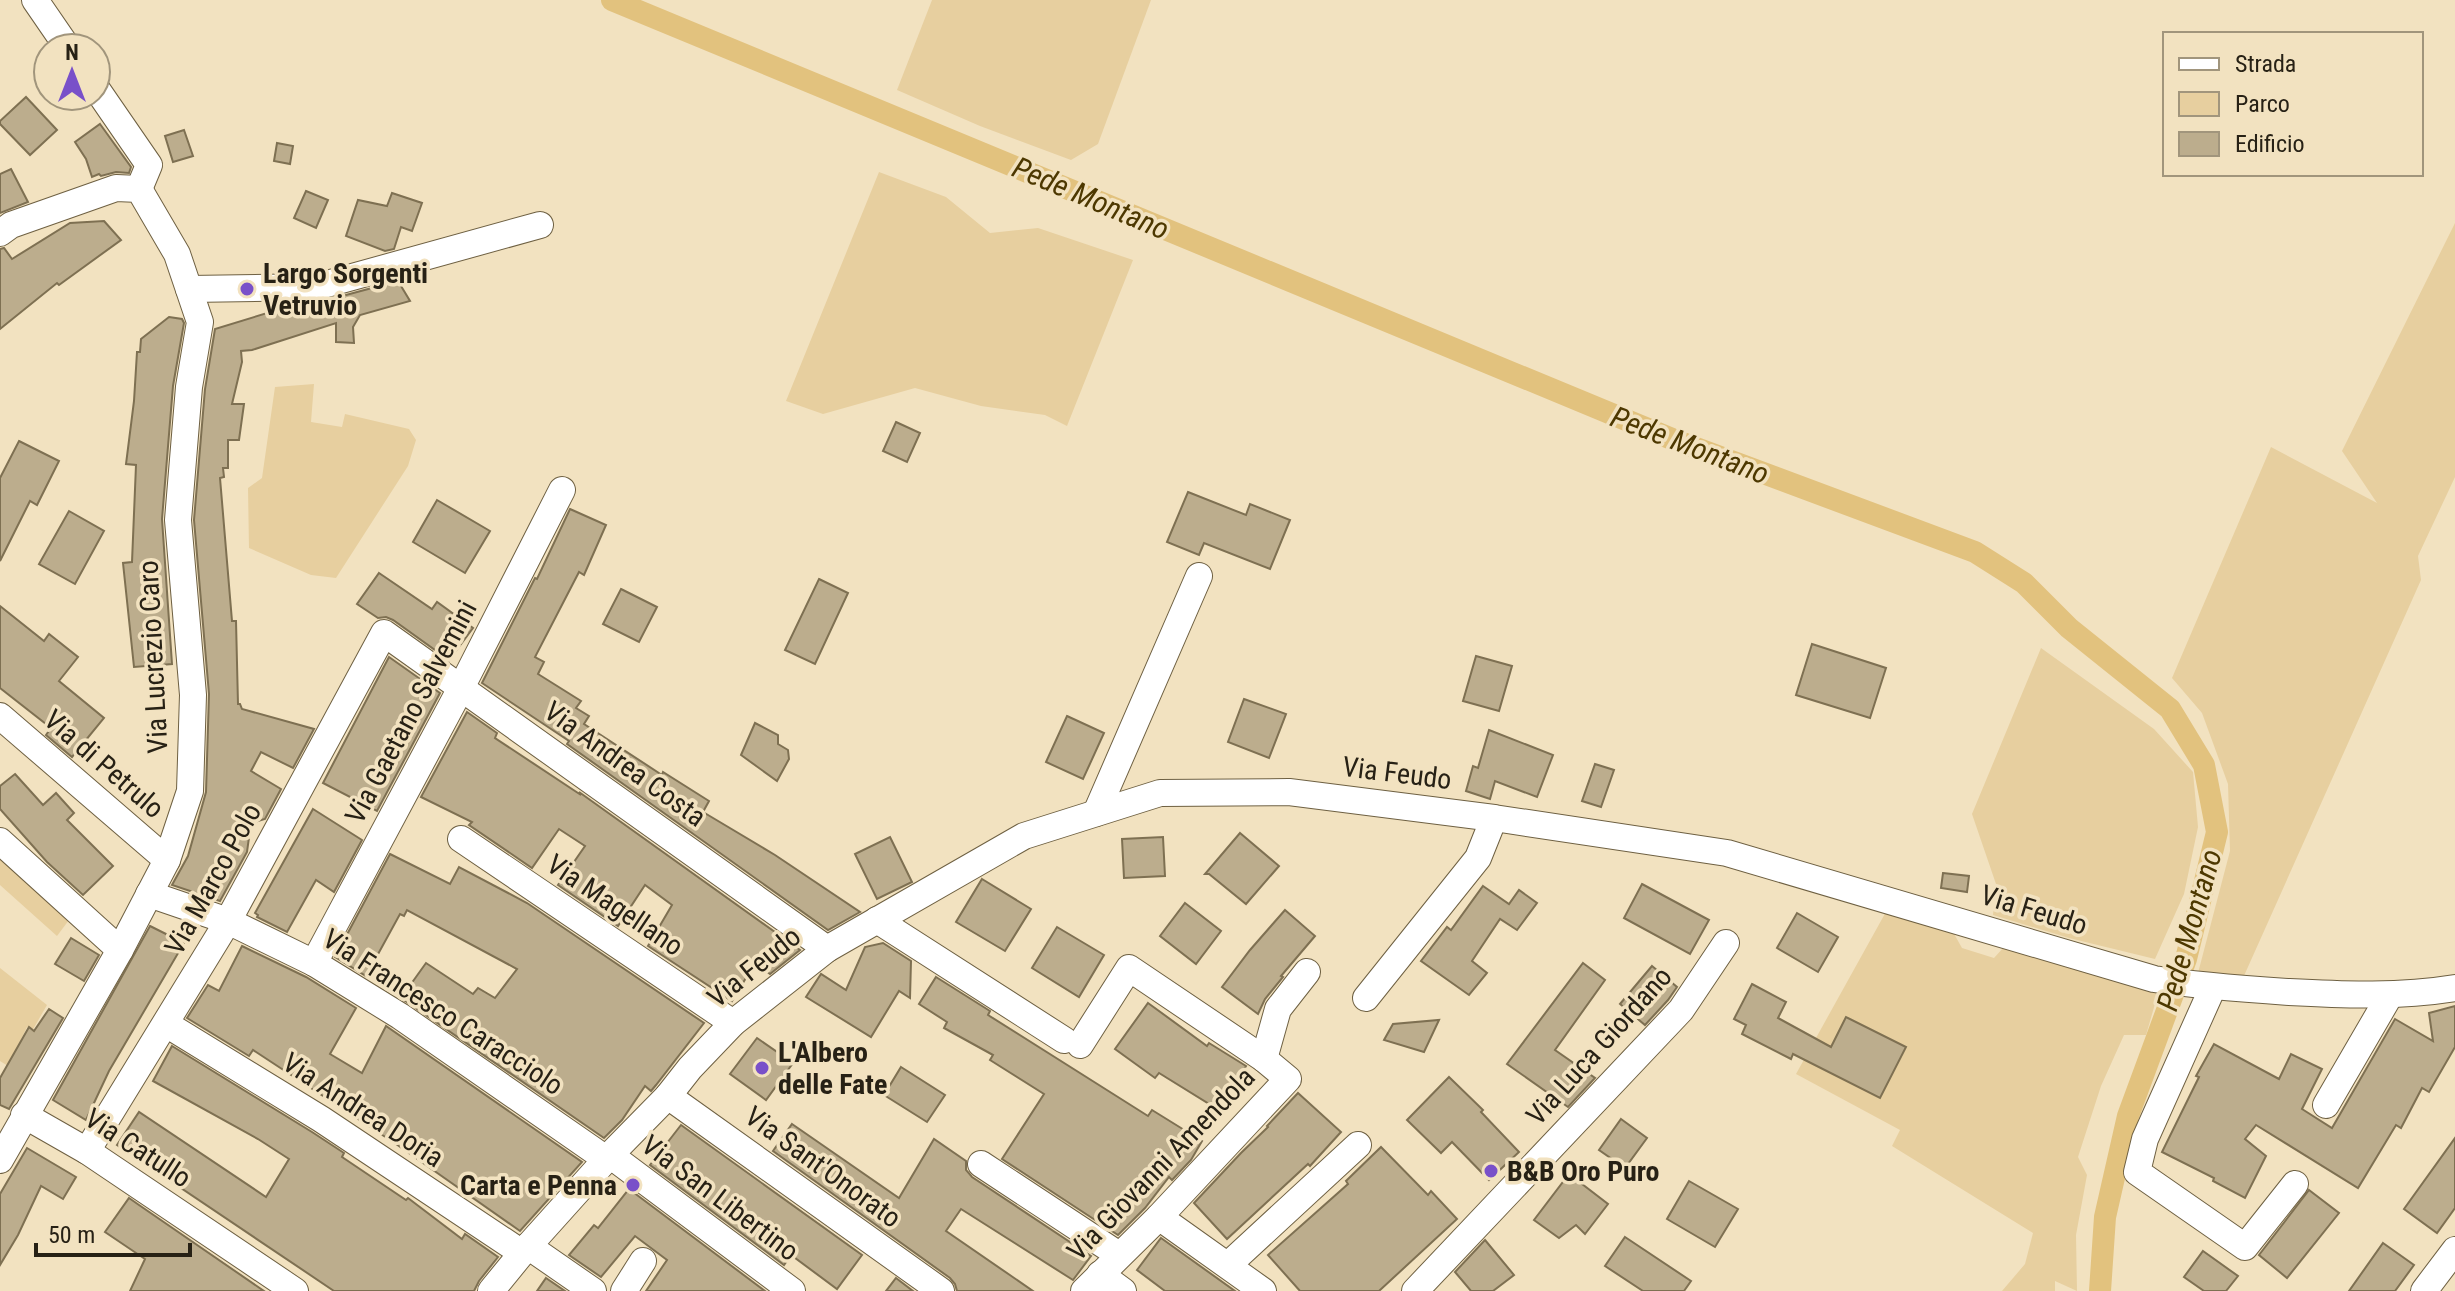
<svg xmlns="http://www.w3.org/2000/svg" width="2455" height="1291" font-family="'Roboto Condensed',sans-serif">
<rect width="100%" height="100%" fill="#f2e2c0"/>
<g fill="#e7cf9f">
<polygon points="932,0 1151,0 1098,144 1071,160 980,126 897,90"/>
<polygon points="879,172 946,197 990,233 1038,228 1133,260 1067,426 1045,415 981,406 915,388 823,414 786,401"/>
<polygon points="2455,223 2455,477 2418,556 2421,580 2243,978 2198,973 2230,851 2228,784 2202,713 2172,678 2271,447 2377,503 2342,451"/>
<polygon points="314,384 311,422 342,427 345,414 409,429 416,440 408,466 336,578 311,575 249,548 248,488 262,478 275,387"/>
<polygon points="2041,648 2154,729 2193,772 2198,827 2184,894 2155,959 2069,938 1993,915 1996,884 1972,814"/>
<polygon points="0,856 69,920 57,936 0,885"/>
<polygon points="1887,910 1953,932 1962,948 1994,958 2004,947 2159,990 2146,1035 2124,1035 2101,1086 2078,1157 2087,1175 2076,1235 2077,1291 2055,1281 2055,1291 2002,1291 2025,1264 2033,1233 1892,1146 1900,1130 1796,1074"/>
<polygon points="0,968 47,1005 32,1031 27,1027 8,1066 0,1061"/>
</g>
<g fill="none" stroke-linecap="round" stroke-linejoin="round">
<polyline stroke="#e2c27e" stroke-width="22" points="612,0 1672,439 1975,552 2024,583 2069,628 2170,709 2204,765 2217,832 2186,959 2128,1116 2105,1217 2100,1291"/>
</g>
<g fill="#bcad8d" stroke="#7e7052" stroke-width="2">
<polygon points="26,97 57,130 30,155 0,124 0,121"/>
<polygon points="100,124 131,167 129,173 116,172 101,176 99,174 92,177 86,159 75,142"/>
<polygon points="184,130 193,156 173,162 165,136"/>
<polygon points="277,143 293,146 290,164 274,161"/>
<polygon points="11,169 28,202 0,213 0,174"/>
<polygon points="306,191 328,200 316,228 294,218"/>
<polygon points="392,193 422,203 412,231 401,227 394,249 385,251 346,236 358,200 387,206"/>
<polygon points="104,221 121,240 59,285 57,283 0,329 0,249 4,248 12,259 70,223"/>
<polygon points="398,281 410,301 360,315 353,327 354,343 336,342 336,323 252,350 241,351 242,362 232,404 244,404 239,440 228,440 228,468 223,468 224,477 220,478 232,621 236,621 238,704 240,704 242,709 314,729 293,768 261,752 251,771 281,789 265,819 251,823 247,852 220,901 172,885 188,856 206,792 209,694 194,520 205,389 215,329 300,303 320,302"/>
<polygon points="169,317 182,319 184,323 173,386 162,519 172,664 134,667 123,563 132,562 136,465 126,464 134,401 137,352 140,352 141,339"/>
<polygon points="896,422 920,433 907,462 883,451"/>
<polygon points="19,441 59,461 37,505 30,501 0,561 0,478"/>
<polygon points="1188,492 1246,515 1250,504 1290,520 1270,569 1204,543 1199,555 1167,542"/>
<polygon points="437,500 490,531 465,573 413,542"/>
<polygon points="570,509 606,525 584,575 579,572 535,657 544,662 538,674 581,701 576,708 589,716 584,724 662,775 663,772 709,801 703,812 775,855 860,912 828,930 567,744 569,741 482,683 535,578 537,579"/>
<polygon points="69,511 104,531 75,584 39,564"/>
<polygon points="379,573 432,609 437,602 473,628 449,660 393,620 386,617 378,618 357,604"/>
<polygon points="819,579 848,593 815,664 785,650"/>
<polygon points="621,589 657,607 639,642 603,624"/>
<polygon points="0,606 44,641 49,634 78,657 59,681 104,718 72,757 46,735 51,728 0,688"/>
<polygon points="1812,644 1886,668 1870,718 1796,695"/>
<polygon points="1476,656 1512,666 1499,711 1463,701"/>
<polygon points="389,657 440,693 377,811 323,783"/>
<polygon points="1244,699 1286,714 1269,758 1228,742"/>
<polygon points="467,712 497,733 495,738 581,795 579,792 800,950 770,974 755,963 732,1001 648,946 672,905 645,885 618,926 558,885 585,846 559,829 532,868 469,825 472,822 421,797"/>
<polygon points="1067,716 1104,733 1083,779 1046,762"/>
<polygon points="755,723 778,735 778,744 788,750 789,759 777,781 741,755"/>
<polygon points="1489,730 1553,755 1537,797 1495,781 1490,799 1466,791 1473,766 1478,768"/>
<polygon points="1595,764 1614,770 1601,807 1582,801"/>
<polygon points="15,774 43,805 56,793 74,813 67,820 113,866 83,895 47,862 0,809 0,786"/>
<polygon points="313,809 362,840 334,892 316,880 287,932 257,917 258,915 255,913"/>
<polygon points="1240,833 1279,866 1246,904 1209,874 1205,874"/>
<polygon points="890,837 912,882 877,899 855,854"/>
<polygon points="1163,837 1165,876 1124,878 1122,839"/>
<polygon points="390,854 450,884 459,867 527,903 704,1023 656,1085 651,1091 645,1086 622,1120 604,1138 401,998 426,963 473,994 478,988 495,998 517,969 407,910 404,916 400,914 366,976 335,957"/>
<polygon points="1943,873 1969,876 1967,892 1941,888"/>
<polygon points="982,879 1031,909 1005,951 956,922"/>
<polygon points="1642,884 1709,920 1690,954 1624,918"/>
<polygon points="1483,886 1509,904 1519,890 1537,903 1517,930 1500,919 1472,961 1487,973 1469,995 1421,961 1447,927 1451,930"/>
<polygon points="1185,903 1221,931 1196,964 1160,936"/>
<polygon points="1285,910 1315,936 1281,976 1283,977 1265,999 1258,1014 1222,987 1250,950"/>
<polygon points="1797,913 1838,937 1818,972 1777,948"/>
<polygon points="150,926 184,943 109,1071 86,1120 53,1100"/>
<polygon points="1057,927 1104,955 1079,997 1032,968"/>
<polygon points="71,938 99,955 84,981 55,964"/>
<polygon points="883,943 911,961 910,998 899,991 871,1037 806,997 821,974 846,990 865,947"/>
<polygon points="242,946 306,977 356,1008 330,1054 362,1073 386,1026 582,1162 520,1231 396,1144 253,1050 249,1056 187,1018 208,985 219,991"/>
<polygon points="1583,963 1605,980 1555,1050 1595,1078 1568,1107 1507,1064"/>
<polygon points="1652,966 1677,987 1668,1000 1645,1025 1620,1004"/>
<polygon points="936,977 990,1011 988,1015 1148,1116 1152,1110 1202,1141 1191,1160 1172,1180 1169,1177 1145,1208 1118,1235 1002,1159 1044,1094 990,1060 993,1055 944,1028 947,1022 919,1004"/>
<polygon points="1752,984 1786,1002 1778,1018 1831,1047 1846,1017 1906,1047 1880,1098 1793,1054 1791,1059 1742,1034 1746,1025 1734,1019"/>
<polygon points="1148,1003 1207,1046 1209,1043 1246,1066 1219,1110 1159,1073 1155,1078 1115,1049"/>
<polygon points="2455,1006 2455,1047 2429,1092 2422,1088 2401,1128 2396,1125 2358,1188 2256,1125 2245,1139 2266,1156 2245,1198 2213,1181 2214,1178 2162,1152 2199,1077 2196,1076 2214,1044 2279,1079 2291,1054 2322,1069 2302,1109 2332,1128 2395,1019 2433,1041 2429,1013"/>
<polygon points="49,1009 63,1018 9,1109 0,1105 0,1078 29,1027 34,1031"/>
<polygon points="1439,1020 1424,1052 1384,1040 1393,1024"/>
<polygon points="757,1038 793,1063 766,1100 730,1074"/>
<polygon points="172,1046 312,1132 344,1153 342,1157 406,1200 408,1198 462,1239 465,1234 498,1257 479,1281 474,1291 334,1291 117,1145 139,1112 266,1197 289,1159 258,1139 153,1081"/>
<polygon points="901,1067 945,1095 927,1122 884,1095"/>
<polygon points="1449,1077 1483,1110 1481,1112 1519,1152 1489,1180 1452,1142 1441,1153 1407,1120"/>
<polygon points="1298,1093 1341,1132 1310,1166 1308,1164 1227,1239 1194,1203 1241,1153 1268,1127 1267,1126"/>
<polygon points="1621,1119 1647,1138 1625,1168 1599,1150"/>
<polygon points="792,1124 899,1198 934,1139 966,1161 966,1170 972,1177 1091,1256 1073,1280 961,1209 946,1231 1033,1291 957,1291 955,1284 950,1278 773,1151"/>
<polygon points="681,1125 862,1255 837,1289 791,1255 784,1265 650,1165"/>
<polygon points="2455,1138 2455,1208 2437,1233 2404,1209"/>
<polygon points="1381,1147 1428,1195 1431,1191 1457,1219 1379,1291 1300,1291 1268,1255 1348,1184 1346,1181"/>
<polygon points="27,1148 76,1177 63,1199 41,1186 18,1235 0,1265 0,1194"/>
<polygon points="1569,1174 1608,1204 1585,1234 1576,1225 1559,1238 1534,1220"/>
<polygon points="1689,1181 1738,1209 1715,1247 1667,1219"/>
<polygon points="629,1189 765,1291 646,1291 667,1260 635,1236 601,1277 569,1255 594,1225 598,1228"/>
<polygon points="2309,1190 2339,1213 2287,1278 2259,1255"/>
<polygon points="129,1198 139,1205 264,1291 130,1291 145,1259 105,1232"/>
<polygon points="1625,1237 1691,1281 1684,1291 1643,1291 1605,1266"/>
<polygon points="1161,1238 1235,1291 1165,1291 1137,1270"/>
<polygon points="1485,1240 1514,1275 1493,1291 1471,1291 1455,1272"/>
<polygon points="2383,1243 2414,1265 2395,1291 2349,1291"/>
<polygon points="2203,1251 2238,1276 2226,1291 2204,1291 2184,1277"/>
<polygon points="546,1278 565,1291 537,1291"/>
<polygon points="896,1278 913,1291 886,1291"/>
</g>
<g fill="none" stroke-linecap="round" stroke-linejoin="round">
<g stroke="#6e6042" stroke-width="28">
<g id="minor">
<polyline points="35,0 68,48"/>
<polyline points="96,88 149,165 139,189"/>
<polyline points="0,233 11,225 116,188 139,189 177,254 200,322 189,387 178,520 193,695 190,791 167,860 120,950 0,1160"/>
<polyline points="189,289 316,287 540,225"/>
<polyline points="0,716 167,860"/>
<polyline points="1096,813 1199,576"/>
<polyline points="461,839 733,1023"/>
<polyline points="0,841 120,950"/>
<polyline points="149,894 228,921 314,963 400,1016 606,1159"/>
<polyline points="877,920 1064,1040"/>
<polyline points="314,963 462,686 562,490"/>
<polyline points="2213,987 2145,1139 2137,1172 2245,1247 2295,1184"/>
<polyline points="1366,998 1478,858 1494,818"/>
<polyline points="166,1024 321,1119 522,1253"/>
<polyline points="1080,1045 1129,968 1264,1059 1288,1079 1159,1217 1084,1291"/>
<polyline points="1264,1059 1278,1009 1307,972"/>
<polyline points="668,1096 941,1291"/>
<polyline points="2326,1105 2390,995"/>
<polyline points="24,1115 87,1151 295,1291"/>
<polyline points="87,1151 228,921 384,633 827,949"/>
<polyline points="610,1155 792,1291"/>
<polyline points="981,1164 1119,1255"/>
<polyline points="1159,1217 1263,1291"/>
<polyline points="528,1246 593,1291"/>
<polyline points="1228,1265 1358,1145"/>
<polyline points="1100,1274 1123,1291"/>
<path d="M 491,1291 L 522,1253 L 610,1155 L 668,1096 L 690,1068 L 733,1023 L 827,949 L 1024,836 L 1160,793 L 1289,792 L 1494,818 L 1727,853 L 2154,979 C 2199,986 2244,989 2289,992 C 2345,995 2400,997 2455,988"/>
<polyline points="624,1291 643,1261"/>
<polyline points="1415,1291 1681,1010 1726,943"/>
<polyline points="2424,1291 2455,1250"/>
</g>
</g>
<use href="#minor" stroke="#fff" stroke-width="26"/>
</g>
<g fill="#7950c9" stroke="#f2e2c0" stroke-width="3">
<circle cx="247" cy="289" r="8"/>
<circle cx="762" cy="1068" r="8"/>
<circle cx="1491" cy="1171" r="8"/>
<circle cx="633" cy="1185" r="8"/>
</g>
<g text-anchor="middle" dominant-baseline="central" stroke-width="7" stroke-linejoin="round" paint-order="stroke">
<g font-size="28" font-weight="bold" fill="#272115" stroke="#f2e2c0" text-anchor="start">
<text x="263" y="273">Largo Sorgenti<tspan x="263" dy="32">Vetruvio</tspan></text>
<text x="778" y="1052">L'Albero<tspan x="778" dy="32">delle Fate</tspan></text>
<text x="1507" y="1171">B&amp;B Oro Puro</text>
<text x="617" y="1185" text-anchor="end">Carta e Penna</text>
</g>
<g font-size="28" fill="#272115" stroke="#f2e2c0">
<text transform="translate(153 657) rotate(-93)">Via Lucrezio Caro</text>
<text transform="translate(411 712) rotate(-62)">Via Gaetano Salvemini</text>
<text transform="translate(104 764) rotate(41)">Via di Petrulo</text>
<text transform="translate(625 764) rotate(36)">Via Andrea Costa</text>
<text transform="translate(1397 773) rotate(7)">Via Feudo</text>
<text transform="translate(213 879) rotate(-61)">Via Marco Polo</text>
<text transform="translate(615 905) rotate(34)">Via Magellano</text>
<text transform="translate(2034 910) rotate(17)">Via Feudo</text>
<text transform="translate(754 967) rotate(-39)">Via Feudo</text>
<text transform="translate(443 1012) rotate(33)">Via Francesco Caracciolo</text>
<text transform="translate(1599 1046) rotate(-48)">Via Luca Giordano</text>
<text transform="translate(363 1110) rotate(33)">Via Andrea Doria</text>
<text transform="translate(138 1148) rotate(33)">Via Catullo</text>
<text transform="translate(1161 1164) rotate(-46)">Via Giovanni Amendola</text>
<text transform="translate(823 1167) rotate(36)">Via Sant'Onorato</text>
<text transform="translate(720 1198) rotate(37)">Via San Libertino</text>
</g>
<g font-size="30" font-style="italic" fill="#4d3800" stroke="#f2e2c0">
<text transform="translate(1091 198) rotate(23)">Pede Montano</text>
<text transform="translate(1690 445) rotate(21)">Pede Montano</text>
<text transform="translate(2189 930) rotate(-74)">Pede Montano</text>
</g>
</g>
<rect x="2163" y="32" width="260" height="144" fill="#f2e2c0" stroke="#a1957c" stroke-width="2"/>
<rect x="2179" y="58" width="40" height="12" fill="#ffffff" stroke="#a1957c" stroke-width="2"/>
<text x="2235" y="72" font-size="24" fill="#272115">Strada</text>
<rect x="2179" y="92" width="40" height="24" fill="#e7cf9f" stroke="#a1957c" stroke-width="2"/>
<text x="2235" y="112" font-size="24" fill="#272115">Parco</text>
<rect x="2179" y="132" width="40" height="24" fill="#bcad8d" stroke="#a1957c" stroke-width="2"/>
<text x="2235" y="152" font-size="24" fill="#272115">Edificio</text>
<g transform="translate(72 72)"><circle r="38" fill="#f2e2c0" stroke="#a1957c" stroke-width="2"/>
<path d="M0-6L14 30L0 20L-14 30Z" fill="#7950c9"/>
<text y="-12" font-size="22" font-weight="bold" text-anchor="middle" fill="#272115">N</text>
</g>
<path d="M36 1243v12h154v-12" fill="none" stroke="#272115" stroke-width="4"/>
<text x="48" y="1243" font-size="24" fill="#272115" stroke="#f2e2c0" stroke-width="6" paint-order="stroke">50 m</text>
</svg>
